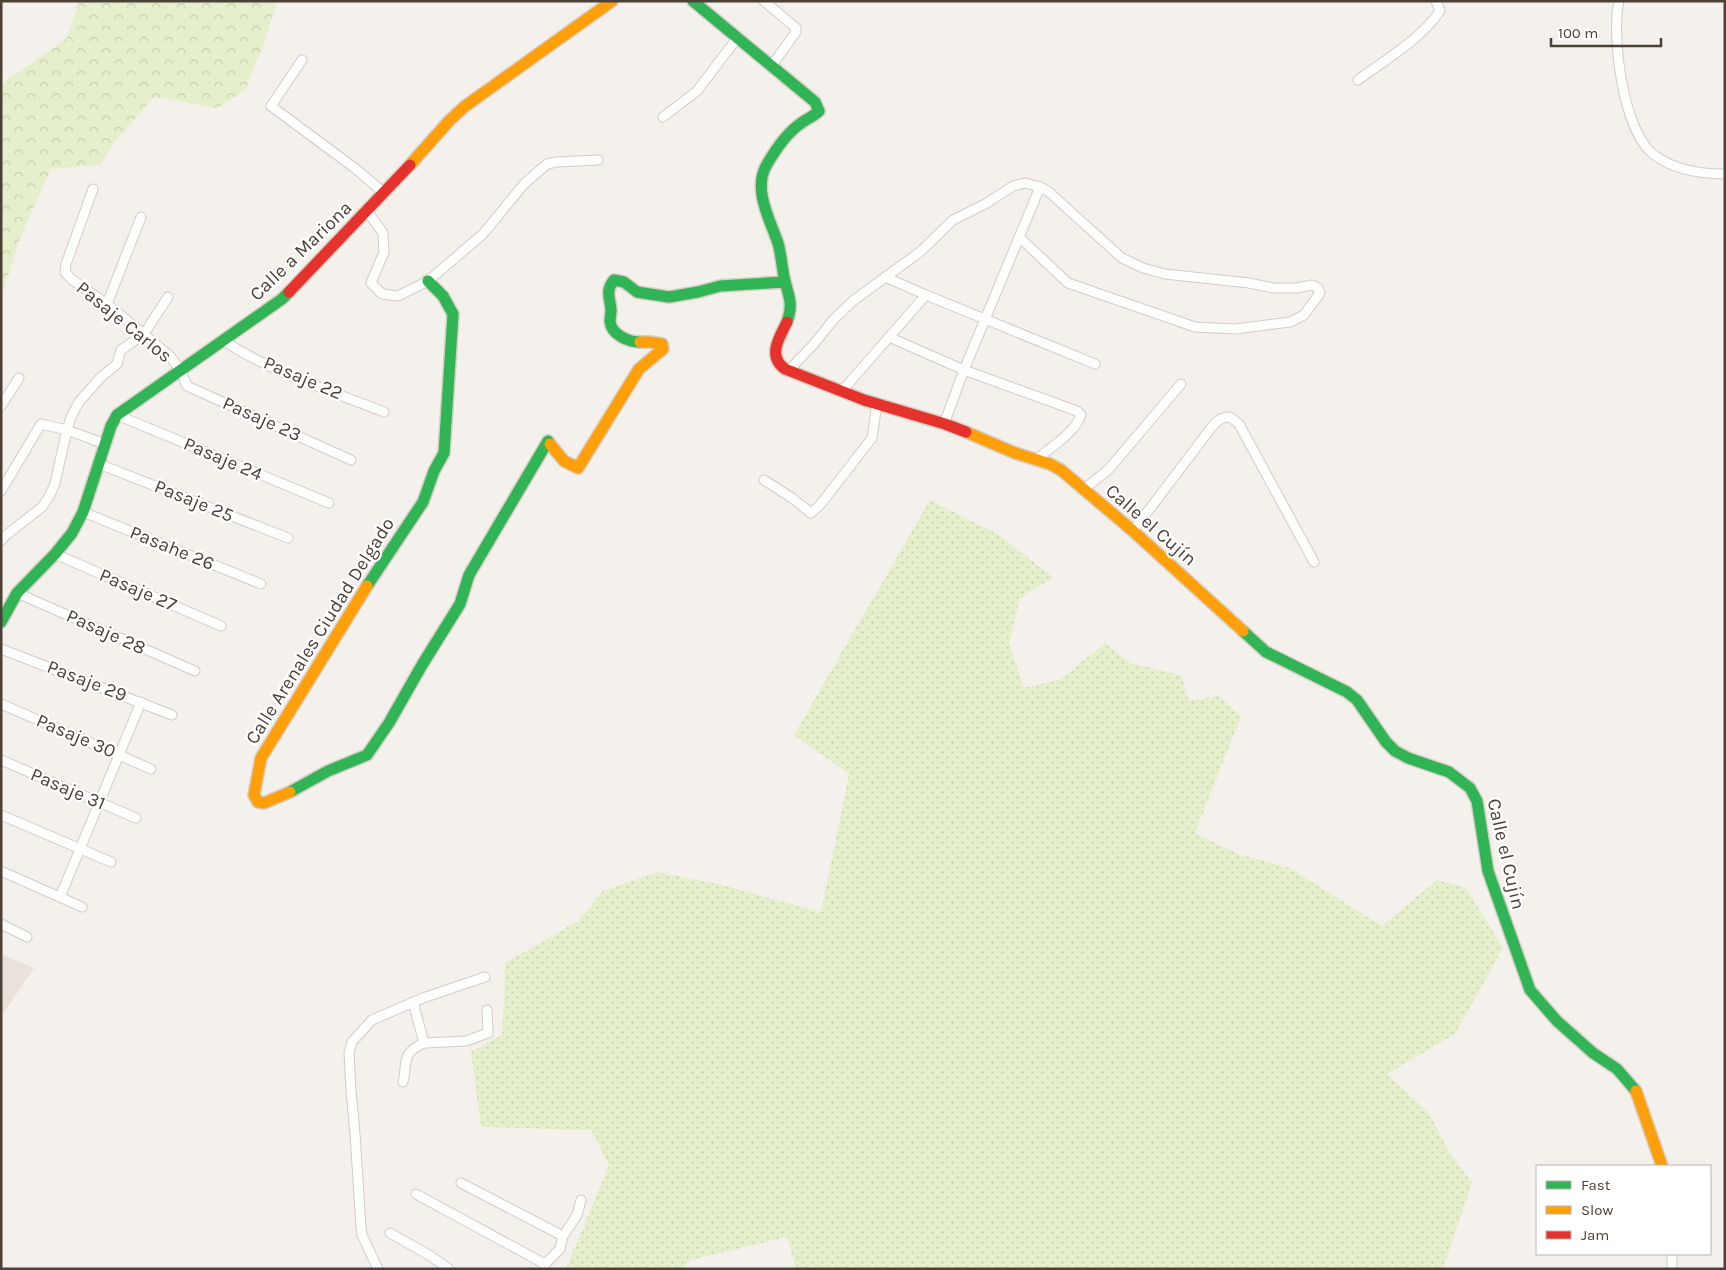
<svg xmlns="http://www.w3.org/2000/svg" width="1726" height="1270" font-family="Karla,sans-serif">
<defs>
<pattern id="grass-dots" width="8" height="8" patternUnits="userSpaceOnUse" patternTransform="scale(1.25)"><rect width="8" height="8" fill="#e6efcb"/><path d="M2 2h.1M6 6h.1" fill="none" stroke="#c7ceaf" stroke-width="1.8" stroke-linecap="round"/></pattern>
<pattern id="forest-crowns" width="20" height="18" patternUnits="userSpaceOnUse" patternTransform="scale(1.25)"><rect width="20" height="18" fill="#e6efcb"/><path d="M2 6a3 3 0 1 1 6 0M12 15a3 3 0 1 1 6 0" fill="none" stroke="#c7ceaf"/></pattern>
</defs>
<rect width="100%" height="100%" fill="#f4f1ed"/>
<polygon fill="#e8e2da" points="1,954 34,968 1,1017"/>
<polygon fill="url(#grass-dots)" points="930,500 999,535 1053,577 1020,598 1009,643 1024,688 1061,679 1105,643 1130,663 1181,675 1189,701 1219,696 1241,716 1195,833 1238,854 1290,868 1382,926 1437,880 1466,888 1503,948 1455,1034 1387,1074 1430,1114 1447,1149 1472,1183 1443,1269 796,1269 787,1237 691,1260 683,1269 566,1269 609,1165 591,1130 481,1127 471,1052 502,1035 505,980 505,963 578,921 603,891 657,872 714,883 821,912 849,774 794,735"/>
<polygon fill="url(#forest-crowns)" points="71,1 277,1 264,43 245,91 217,108 154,97 115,142 100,165 51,169 20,238 1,299 1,89 4,82 67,38 79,3"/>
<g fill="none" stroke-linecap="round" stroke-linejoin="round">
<g stroke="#d0cdc9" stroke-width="11">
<g id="street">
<polyline points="764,1 796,28 796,32 772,65"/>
<path d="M 1619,1 C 1611,35 1623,131 1653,154 C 1672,169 1700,174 1725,174"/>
<polyline points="302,60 271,106 356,169 384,193"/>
<path d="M 1358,80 C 1385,60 1421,39 1440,11 L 1436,1"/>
<polyline points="663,117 697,91 738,37"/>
<polyline points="93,189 66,264 65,272 71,279 107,304 170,356 181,371 187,386 351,460"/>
<polyline points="367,211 383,233 384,252 371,283 382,294 398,296 428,281 483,234 524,184 547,164 557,162 598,160"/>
<polyline points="885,277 926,295 1095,364"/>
<polyline points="107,304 141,217"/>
<path d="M 889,337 L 964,370 L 1077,411 L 1081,415 C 1075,433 1049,449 1035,460"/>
<path d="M 224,341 C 271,372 331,391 384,412"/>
<polyline points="789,370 813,345 834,319 854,300 920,252 953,220 987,203 1013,186 1025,183 1040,187 1049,192 1122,258 1143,268 1165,274 1249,283 1273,288 1297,288 1312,285 1318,288 1320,293 1304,315 1290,322 1235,329 1195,327 1068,283 1019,237"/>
<polyline points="841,392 926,295"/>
<polyline points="1,406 19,378"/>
<polyline points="117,415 329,503"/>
<polyline points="944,424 964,370 1040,187"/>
<polyline points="99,464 288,538"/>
<polyline points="764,480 792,498 811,513 820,505 872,438 877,404"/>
<polyline points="1084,489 1108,470 1181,384"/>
<polyline points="1,491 41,424 67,430 105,444"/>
<polyline points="83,512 261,584"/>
<path d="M 1133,531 L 1211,428 C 1217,421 1221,417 1230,417 L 1239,424 L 1314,562"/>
<polyline points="1,541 5,536 42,507 50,495 55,483 67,430 71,417 79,402 101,377 117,364 121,350 144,334 168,297"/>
<polyline points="55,554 221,626"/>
<polyline points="17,593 195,671"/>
<polyline points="1,649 172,715"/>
<polyline points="1,704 151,769"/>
<polyline points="1,760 136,818"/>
<polyline points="1,815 111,862"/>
<polyline points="1,871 82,907"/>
<polyline points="60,897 141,702"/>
<polyline points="1,924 27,937"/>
<polyline points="424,1043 466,1041 488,1033 487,1010"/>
<path d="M 403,1082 C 408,1062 400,1054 424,1043 L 413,1002"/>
<polyline points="461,1183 563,1236"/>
<polyline points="416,1194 545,1264"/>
<polyline points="390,1233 429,1255 449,1269"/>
<polyline points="1672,1254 1672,1269"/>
<polyline points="378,1269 362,1235 361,1227 355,1134 351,1090 349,1053 352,1042 372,1020 423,998 485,977"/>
<polyline points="544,1269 545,1264 560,1249 563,1236 577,1215 581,1200"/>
</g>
</g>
<g stroke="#d5cec5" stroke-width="14">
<g id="fast">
<path d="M 693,1 L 815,102 L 819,111 C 813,117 806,119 800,124 C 787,133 774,152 766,166 C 753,190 770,220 778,243 C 781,254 782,266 784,277 C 788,296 794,302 787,322"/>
<path d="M 640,342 C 629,342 611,335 610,321 C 610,318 611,314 611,310 C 610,297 605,291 614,280 L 624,282 L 637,292 L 669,297 L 698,292 L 720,286 L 784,282"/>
<polyline points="367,586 423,502 434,471 444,453 453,314 443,296 428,281"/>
<polyline points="1,622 17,593 55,554 72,533 83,512 111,426 117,415 282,299 289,292"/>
<polyline points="1243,631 1266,652 1347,692 1357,700 1386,742 1395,751 1408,758 1449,772 1470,788 1477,801 1488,871 1530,990 1557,1021 1593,1053 1617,1069 1636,1091"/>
<polyline points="290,792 328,771 367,755 389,723 422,665 460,604 469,575 548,441 550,444"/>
</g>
</g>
<g stroke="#d5cec5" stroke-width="14">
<g id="slow">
<polyline points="410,165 449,121 464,107 612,1"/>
<polyline points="966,432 1015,453 1050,464 1061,470 1133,531 1243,631"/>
<polyline points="550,444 564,461 578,468 639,369 663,349 662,344 650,342 640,342"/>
<polyline points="290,792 264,803 258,802 254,795 261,758 367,586"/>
<polyline points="1636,1091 1662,1166"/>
</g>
</g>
<g stroke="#d5cec5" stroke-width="14">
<g id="jam">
<polyline points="289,292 410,165"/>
<path d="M 787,322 C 779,338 767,356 785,369 L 864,400 L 945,424 L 966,432"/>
</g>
</g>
<use href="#street" stroke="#fdfdfc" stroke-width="9"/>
<use href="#fast" stroke="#30b455" stroke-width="11"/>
<use href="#slow" stroke="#ff9f0a" stroke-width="11"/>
<use href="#jam" stroke="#e5322d" stroke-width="11"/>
</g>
<g text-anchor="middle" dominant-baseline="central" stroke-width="4.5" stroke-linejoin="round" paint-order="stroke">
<g font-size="19" fill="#4c4137" stroke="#fff">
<text transform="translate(301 251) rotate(-44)">Calle a Mariona</text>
<text transform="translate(124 322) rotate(39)">Pasaje Carlos</text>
<text transform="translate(303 378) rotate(23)">Pasaje 22</text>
<text transform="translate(262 419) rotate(24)">Pasaje 23</text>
<text transform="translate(223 459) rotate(23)">Pasaje 24</text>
<text transform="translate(194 501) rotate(22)">Pasaje 25</text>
<text transform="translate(1151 525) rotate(41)">Calle el Cujín</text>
<text transform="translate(172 548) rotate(22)">Pasahe 26</text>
<text transform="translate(138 590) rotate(23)">Pasaje 27</text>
<text transform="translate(320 631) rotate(-58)">Calle Arenales Ciudad Delgado</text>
<text transform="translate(106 632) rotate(24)">Pasaje 28</text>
<text transform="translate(87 681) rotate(21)">Pasaje 29</text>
<text transform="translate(76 736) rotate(23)">Pasaje 30</text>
<text transform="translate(68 789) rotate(23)">Pasaje 31</text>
<text transform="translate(1506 854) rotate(77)">Calle el Cujín</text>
</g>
</g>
<rect width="1726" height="1270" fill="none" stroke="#4c4137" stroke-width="5"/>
<rect x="1536" y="1165" width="175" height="90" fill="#ffffff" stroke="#b7b3af"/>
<rect x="1546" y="1181" width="25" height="8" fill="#30b455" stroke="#b7b3af"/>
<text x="1581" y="1190" font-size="15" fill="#4c4137">Fast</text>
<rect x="1546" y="1206" width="25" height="8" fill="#ff9f0a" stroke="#b7b3af"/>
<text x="1581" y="1215" font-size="15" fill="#4c4137">Slow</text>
<rect x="1546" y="1231" width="25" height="8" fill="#e5322d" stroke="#b7b3af"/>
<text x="1581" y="1240" font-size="15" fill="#4c4137">Jam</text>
<path d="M1551 38v8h110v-8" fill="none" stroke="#4c4137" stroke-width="2.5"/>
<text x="1558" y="38" font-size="15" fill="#4c4137" stroke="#ffffff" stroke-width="4" paint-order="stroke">100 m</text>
</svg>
